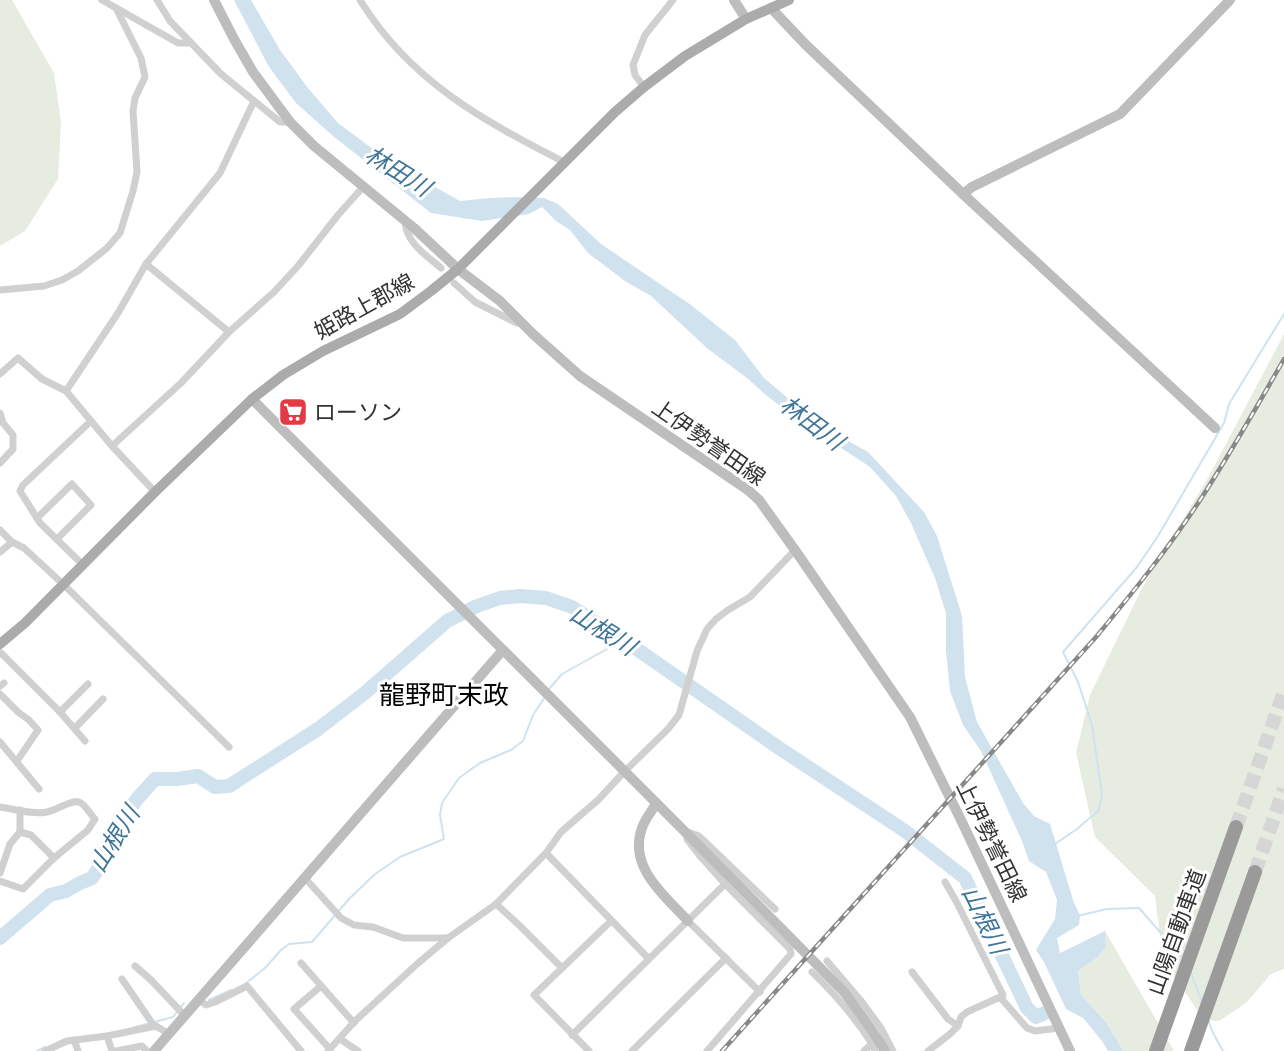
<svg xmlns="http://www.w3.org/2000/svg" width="1284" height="1051" font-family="'PT Sans Narrow','Noto Sans JP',sans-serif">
<rect width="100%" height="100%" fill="#fff"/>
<g fill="#e6ecdf">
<polygon points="0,0 12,0 54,73 61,123 58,179 25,231 0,246"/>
<polygon points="1284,334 1284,969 1271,974 1246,1003 1219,1021 1204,1020 1163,960 1155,896 1095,837 1076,753 1090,695 1142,588 1208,478"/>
<polygon points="1105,931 1174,1051 1123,1051 1106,1022 1081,995 1078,971 1098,957 1106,947"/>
</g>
<polygon fill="#cfe2ee" points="234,0 251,0 280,50 308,88 338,123 389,161 460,201 490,198 519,197 544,198 558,204 601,244 691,305 735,340 764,378 821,426 868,452 924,512 937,536 962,616 965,677 977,722 1023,803 1034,816 1050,824 1074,903 1080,915 1079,925 1057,938 1060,953 1105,931 1106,947 1098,957 1078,971 1081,995 1106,1022 1123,1051 1108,1051 1102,1041 1083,1018 1066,1009 1044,962 1036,950 1055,919 1057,900 1046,872 1029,861 1022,841 981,751 963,725 950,691 946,651 946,613 935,578 911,523 896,496 870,467 790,414 766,395 747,378 708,349 651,296 625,281 588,253 570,230 556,221 542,207 529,214 482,221 431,213 333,136 296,103 269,67"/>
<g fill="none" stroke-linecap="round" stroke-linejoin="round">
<g stroke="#cfe2ee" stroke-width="2">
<polyline points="549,689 562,674 607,649 618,638"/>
<polyline points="1055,844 1077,829 1099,810 1102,795 1092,725 1078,682 1063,652 1137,567 1158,536 1224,423 1229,404 1284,314"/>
<polyline points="1077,916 1107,909 1139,908 1183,958"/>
<polyline points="1190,971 1202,1002"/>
<polyline points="245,984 265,968 281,950 289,944 312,942 349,899 375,874 400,857 444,839 440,815 442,803 459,778 480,763 511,750 523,741 533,715 545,697"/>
<polyline points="209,1000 231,990"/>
<polyline points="1208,1019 1212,1031 1223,1051"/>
<polyline points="132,1028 173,1017 184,1003"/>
<polyline points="37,1051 45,1047"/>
</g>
<polyline stroke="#cfe2ee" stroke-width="14" points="0,938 50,895 66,891 80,883 92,878 101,865 110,838 137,799 155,779 177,779 198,776 215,787 229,786 318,729 348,706 366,692 447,621 477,606 500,598 520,596 546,598 572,607 641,652 779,748 905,831 965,878 1027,1008 1036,1017 1045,1013"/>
<g stroke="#d6d6d6" stroke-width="14" stroke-dasharray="14 7" stroke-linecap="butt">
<polyline points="1236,827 1284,692"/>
<polyline points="1255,872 1284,789"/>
</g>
<g stroke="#d0d0d0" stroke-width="7">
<polyline points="102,0 178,43 191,43"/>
<polyline points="157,0 170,21 221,74 280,122 290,122"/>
<path d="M 360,0 C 410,81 482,120 564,162"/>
<polyline points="644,87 635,75 633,65 645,35 673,0"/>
<path d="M 405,221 C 406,243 426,255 441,268"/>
<polyline points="146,264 229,332"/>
<polyline points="454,283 475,302 517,323"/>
<polyline points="0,290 44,286 62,280 78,271 107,248 120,233 133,191 137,172 133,111 135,98 145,77 141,58 116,8"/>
<polyline points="0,374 18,358 42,379 66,391 112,446 155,492"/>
<polyline points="66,391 118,313 146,264 220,173 254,101"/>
<polyline points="0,413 3,423 13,435 13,449 0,463"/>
<polyline points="112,446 181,383 229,332 274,292 298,266 338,215 363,187"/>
<polyline points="37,518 72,484 91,505 57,539"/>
<polyline points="0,530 12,542 24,548 64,585 229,747"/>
<polyline points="0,552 12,542"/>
<polyline points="83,565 40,523 20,491 23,485 91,421"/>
<polyline points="0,652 60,712 85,741"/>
<polyline points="0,686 4,683"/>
<polyline points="0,694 18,712 29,720 38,730 17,761"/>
<polyline points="60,712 88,684"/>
<polyline points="75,728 103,699"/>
<polyline points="0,742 39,789"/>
<path d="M 0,807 C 15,809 32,815 47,812 C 56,810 71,800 79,802 C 85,804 90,814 95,819 L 88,830 L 54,858 L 23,889 L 0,881"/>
<polyline points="20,832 31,835 54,858"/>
<polyline points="688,832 699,836 775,909"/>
<polyline points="546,853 649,959"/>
<polyline points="0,873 10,844 20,832 20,810"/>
<polyline points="305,878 341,918 354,925 373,927 403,938 448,938"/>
<polyline points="945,882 956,901 1003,995 1002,999"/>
<polyline points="496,904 519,925 562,968"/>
<polyline points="688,921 760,992"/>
<polyline points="827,961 862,1002 881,1028 893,1051"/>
<polyline points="301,963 354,1023"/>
<polyline points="135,966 151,980 185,1016"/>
<path d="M 812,972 C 835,994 855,1017 872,1044"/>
<polyline points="912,972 948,1019 958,1026"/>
<polyline points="122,979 154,1026"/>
<polyline points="321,986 294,1009 330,1049"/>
<polyline points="199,1000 206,1005 215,1002 247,986 301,1051"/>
<polyline points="572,1035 725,884 700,856 687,839"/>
<polyline points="107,1036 112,1051"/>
<polyline points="340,1039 358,1051"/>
<polyline points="74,1040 78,1051"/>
<polyline points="45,1051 67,1041 107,1036 156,1026 169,1034"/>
<polyline points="116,1051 142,1046 147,1051"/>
<polyline points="328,1051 355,1021 417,964 448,938 496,904 546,853 561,832 598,800 624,772 668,729 679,715 697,651 707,629 716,619 728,610 750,597 795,550"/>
<polyline points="589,1051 534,995 611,921"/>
<polyline points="632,1051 726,958"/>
<polyline points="707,1051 791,954 790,949 725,884"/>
<polyline points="864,1051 872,1044 875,1051"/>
<polyline points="928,1051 950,1034 958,1026 961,1017 967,1012 1000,997 1027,1028 1035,1031 1059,1028"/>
</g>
<g stroke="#bdbdbd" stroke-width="10">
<polyline points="214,0 234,39 253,72 290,122 314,146 414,228 458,269 500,301 534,335 580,376 748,490 759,500 795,550 910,717 961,820 1070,1051"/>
<polyline points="734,0 746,19"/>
<polyline points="771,8 805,44 963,194 1215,428"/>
<polyline points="963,194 972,187 1120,114 1230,0"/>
<path d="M 252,399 C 449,597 648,793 844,992 C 858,1011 873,1030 885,1051"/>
<path d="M 656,803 C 652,812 645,818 642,828 C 628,867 664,895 688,921"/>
<polyline points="154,1051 502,651"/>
</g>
<polyline stroke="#ababab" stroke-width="10" points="0,644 25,623 155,492 252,399 283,375 323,351 400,314 431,291 458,269 615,112 644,87 685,56 746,19 789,0"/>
<g stroke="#9a9a9a" stroke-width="14">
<polyline points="1156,1051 1236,827"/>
<polyline points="1191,1051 1255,872"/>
</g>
<g stroke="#888" stroke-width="4.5">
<path id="rail" d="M 722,1051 L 1096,637 C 1134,591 1172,544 1204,494 C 1232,450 1258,405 1284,359"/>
</g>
<use href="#rail" stroke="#fff" stroke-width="2" stroke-dasharray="7" stroke-linecap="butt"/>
</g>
<defs>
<g id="supermarket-square" transform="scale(1.5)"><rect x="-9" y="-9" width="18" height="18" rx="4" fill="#e63946" stroke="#fff"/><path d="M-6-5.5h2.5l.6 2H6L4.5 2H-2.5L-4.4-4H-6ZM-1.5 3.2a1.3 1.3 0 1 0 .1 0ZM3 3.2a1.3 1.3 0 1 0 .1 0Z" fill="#fff"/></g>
</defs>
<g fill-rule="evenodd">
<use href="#supermarket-square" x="293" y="412"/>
</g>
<g text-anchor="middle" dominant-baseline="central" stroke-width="6" stroke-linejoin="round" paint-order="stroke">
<g font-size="22" fill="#333" stroke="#fff">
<text transform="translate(364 306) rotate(-29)">姫路上郡線</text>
<text transform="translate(709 442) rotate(35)">上伊勢誉田線</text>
<text transform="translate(992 841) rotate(64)">上伊勢誉田線</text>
<text transform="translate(1176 932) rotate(-70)">山陽自動車道</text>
</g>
<g font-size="22" fill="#333" stroke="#fff" text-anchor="start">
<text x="314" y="412">ローソン</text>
</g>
<g font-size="24" font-style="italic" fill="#3f7597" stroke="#fff">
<text transform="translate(398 171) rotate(32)">林田川</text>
<text transform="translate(812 423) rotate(37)">林田川</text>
<text transform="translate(603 630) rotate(32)">山根川</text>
<text transform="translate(114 839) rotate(-58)">山根川</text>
<text transform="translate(985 920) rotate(64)">山根川</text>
</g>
<g font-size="26" fill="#000" stroke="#fff">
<text x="444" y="694">龍野町末政</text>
</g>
</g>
</svg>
